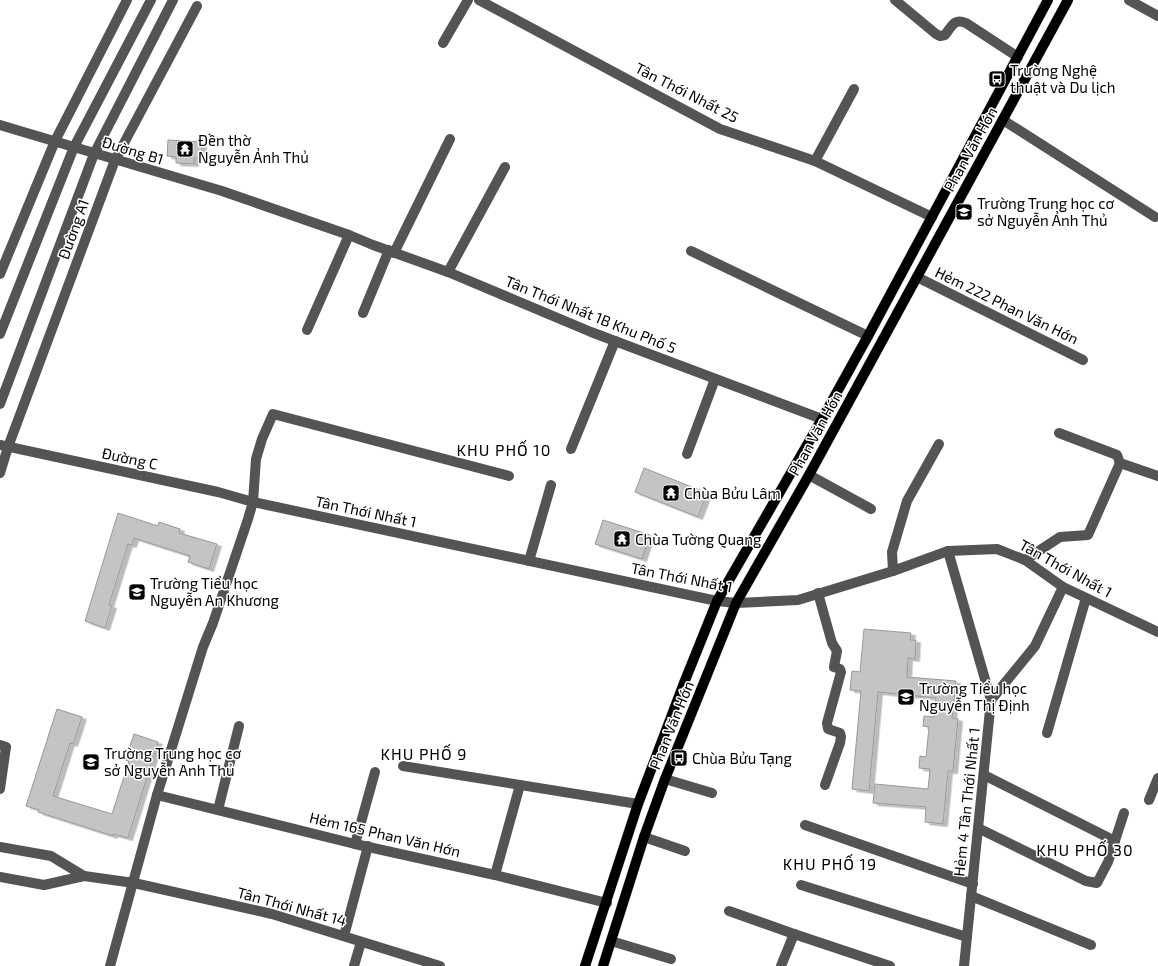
<svg xmlns="http://www.w3.org/2000/svg" width="1158" height="966" font-family="'Exo 2',sans-serif">
<defs>
<filter id="shadow"><feDropShadow dx="4.5" dy="2.5" stdDeviation="0" flood-color="#0004"/></filter>
</defs>
<rect width="100%" height="100%" fill="#fff"/>
<g fill="#c4c4c4" stroke="#989898" filter="url(#shadow)">
<polygon points="168,140 202,142 202,158 194,158 194,164 176,163 176,157 167,156"/>
<polygon points="644,468 707,493 698,517 635,492"/>
<polygon points="118,513 158,526 159,522 180,529 179,533 217,544 209,569 188,562 190,556 134,538 132,545 128,544 109,605 112,606 105,628 85,621"/>
<polygon points="603,520 650,535 642,559 595,544"/>
<polygon points="864,629 911,633 910,640 916,640 915,659 908,658 907,677 956,681 952,718 958,719 953,771 948,771 943,824 925,822 926,807 873,803 875,784 928,789 930,769 919,768 920,756 926,757 929,727 923,726 924,716 934,717 936,698 878,692 869,791 852,789 861,691 850,690 852,671 860,672"/>
<polygon points="57,709 82,717 73,744 70,743 53,796 112,814 129,761 125,760 134,734 158,742 128,838 113,834 113,836 38,812 39,810 26,806"/>
</g>
<g fill="none" stroke-linecap="round" stroke-linejoin="round">
<g stroke="#dbdbdb" stroke-width="11">
<g id="major">
<polyline points="585,966 638,804 684,683 717,601 822,419 868,336 1048,0"/>
<polyline points="603,966 644,837 665,779 736,603 809,475 1068,0"/>
</g>
</g>
<g stroke="#545454" stroke-width="10">
<polyline points="479,0 720,129 815,161 932,217"/>
<path d="M 895,0 L 936,34 L 940,36 L 945,35 C 952,26 954,18 966,23 L 1018,57"/>
<polyline points="1129,0 1158,16"/>
<polyline points="443,43 468,0"/>
<polyline points="1003,120 1155,217"/>
<polyline points="0,125 222,191 349,235 373,245 448,272 591,332 822,419"/>
<polyline points="815,161 854,89"/>
<polyline points="691,251 868,336"/>
<polyline points="394,253 450,139"/>
<polyline points="448,272 505,167"/>
<polyline points="0,274 55,141 127,0"/>
<polyline points="917,277 1083,360"/>
<polyline points="363,313 389,250"/>
<polyline points="307,330 349,235"/>
<polyline points="0,334 74,147 151,0"/>
<polyline points="0,404 94,154 173,0"/>
<polyline points="1059,433 1117,455 1120,463 1158,476"/>
<polyline points="0,445 218,492 253,502 717,601 736,603 798,600 893,571 948,551 997,549 1025,560 1063,587 1158,632"/>
<polyline points="571,449 615,341"/>
<polyline points="687,454 715,379"/>
<polyline points="0,473 8,447 115,160 197,6"/>
<polyline points="809,475 871,509"/>
<polyline points="948,551 991,700 964,966"/>
<polyline points="1025,560 1060,537 1088,535 1120,463"/>
<polyline points="529,561 551,485"/>
<polyline points="893,571 892,552 907,501 939,444"/>
<polyline points="818,593 832,643 837,651 834,667 840,669 841,672 827,723 828,729 840,733 841,737 840,743 825,785"/>
<polyline points="991,700 1035,646 1063,587"/>
<polyline points="1047,733 1086,598"/>
<polyline points="0,745 6,747 0,789"/>
<polyline points="403,766 638,804"/>
<polyline points="984,775 1115,841"/>
<polyline points="665,779 712,793"/>
<polyline points="157,795 355,844 495,875 607,903"/>
<polyline points="1149,800 1158,778"/>
<polyline points="218,810 239,726"/>
<polyline points="805,825 973,884"/>
<polyline points="978,828 1086,881 1097,883 1108,862 1124,813"/>
<polyline points="644,837 685,851"/>
<polyline points="355,844 375,772"/>
<polyline points="0,847 51,856 84,876"/>
<polyline points="495,875 520,785"/>
<polyline points="0,877 44,885 84,876 134,883 272,914 440,966"/>
<polyline points="801,885 967,937"/>
<polyline points="971,896 1091,945"/>
<polyline points="729,911 794,934 890,966"/>
<polyline points="344,936 368,846"/>
<polyline points="611,941 671,959"/>
<polyline points="110,966 157,795 203,647 213,623 248,519 253,502 256,459 262,439 273,414 509,476"/>
<polyline points="354,966 361,942"/>
<polyline points="781,966 794,934"/>
</g>
<use href="#major" stroke="#000" stroke-width="10"/>
</g>
<defs>
<g id="bus-square" transform="scale(0.9)"><rect x="-9" y="-9" width="18" height="18" rx="4" fill="#000" stroke="#fff"/><path d="M-5-6H5V4H4V6H2V4H-2V6H-4V4H-5ZM-3.5-4V0h7V-4ZM-3.5 1.2v1.5H-2V1.2ZM2 1.2v1.5H3.5V1.2Z" fill="#fff"/></g>
<g id="temple-square" transform="scale(0.9)"><rect x="-9" y="-9" width="18" height="18" rx="4" fill="#000" stroke="#fff"/><path d="M0-6L5-2H3V0L6.5 2.5H4V6H1.5V3h-3V6H-4V2.5H-6.5L-3 0V-2H-5Z" fill="#fff"/></g>
<g id="school-square" transform="scale(0.9)"><rect x="-9" y="-9" width="18" height="18" rx="4" fill="#000" stroke="#fff"/><path d="M0-5L7-2L0 1L-7-2ZM-4 1L0 2.5L4 1V4Q0 6-4 4Z" fill="#fff"/></g>
</defs>
<g fill-rule="evenodd">
<use href="#bus-square" x="997" y="79"/>
<use href="#temple-square" x="185" y="149"/>
<use href="#school-square" x="964" y="212"/>
<use href="#temple-square" x="671" y="493"/>
<use href="#temple-square" x="622" y="539"/>
<use href="#school-square" x="137" y="592"/>
<use href="#school-square" x="906" y="697"/>
<use href="#bus-square" x="679" y="758"/>
<use href="#school-square" x="91" y="762"/>
</g>
<g text-anchor="middle" dominant-baseline="central" stroke-width="3" stroke-linejoin="round" paint-order="stroke">
<g font-size="15" fill="#000" stroke="#fff" text-anchor="start">
<text x="1010" y="70">Trường Nghệ<tspan x="1010" dy="17">thuật và Du lịch</tspan></text>
<text x="198" y="140">Đền thờ<tspan x="198" dy="17">Nguyễn Ảnh Thủ</tspan></text>
<text x="977" y="203">Trường Trung học cơ<tspan x="977" dy="17">sở Nguyễn Ảnh Thủ</tspan></text>
<text x="684" y="493">Chùa Bửu Lâm</text>
<text x="635" y="539">Chùa Tường Quang</text>
<text x="150" y="583">Trường Tiểu học<tspan x="150" dy="17">Nguyễn An Khương</tspan></text>
<text x="919" y="688">Trường Tiểu học<tspan x="919" dy="17">Nguyễn Thị Định</tspan></text>
<text x="104" y="753">Trường Trung học cơ<tspan x="104" dy="17">sở Nguyễn Anh Thủ</tspan></text>
<text x="692" y="758">Chùa Bửu Tạng</text>
</g>
<g font-size="15" fill="#000" stroke="#fff">
<text transform="translate(687 92) rotate(27)">Tân Thới Nhất 25</text>
<text transform="translate(970 149) rotate(-61)">Phan Văn Hớn</text>
<text transform="translate(133 150) rotate(17)">Đường B1</text>
<text transform="translate(73 229) rotate(-70)">Đường A1</text>
<text transform="translate(1007 305) rotate(26)">Hẻm 222 Phan Văn Hớn</text>
<text transform="translate(591 314) rotate(22)">Tân Thới Nhất 1B Khu Phố 5</text>
<text transform="translate(815 433) rotate(-61)">Phan Văn Hớn</text>
<text transform="translate(130 458) rotate(12)">Đường C</text>
<text transform="translate(366 511) rotate(12)">Tân Thới Nhất 1</text>
<text transform="translate(1066 568) rotate(29)">Tân Thới Nhất 1</text>
<text transform="translate(682 577) rotate(11)">Tân Thới Nhất 1</text>
<text transform="translate(671 725) rotate(-68)">Phan Văn Hớn</text>
<text transform="translate(966 802) rotate(-84)">Hẻm 4 Tân Thới Nhất 1</text>
<text transform="translate(385 834) rotate(13)">Hẻm 165 Phan Văn Hớn</text>
<text transform="translate(292 906) rotate(15)">Tân Thới Nhất 14</text>
</g>
<g font-size="16" letter-spacing="1" fill="#000" stroke="#fff">
<text x="504" y="449">KHU PHỐ 10</text>
<text x="424" y="753">KHU PHỐ 9</text>
<text x="1085" y="849">KHU PHỐ 30</text>
<text x="830" y="863">KHU PHỐ 19</text>
</g>
</g>
</svg>
